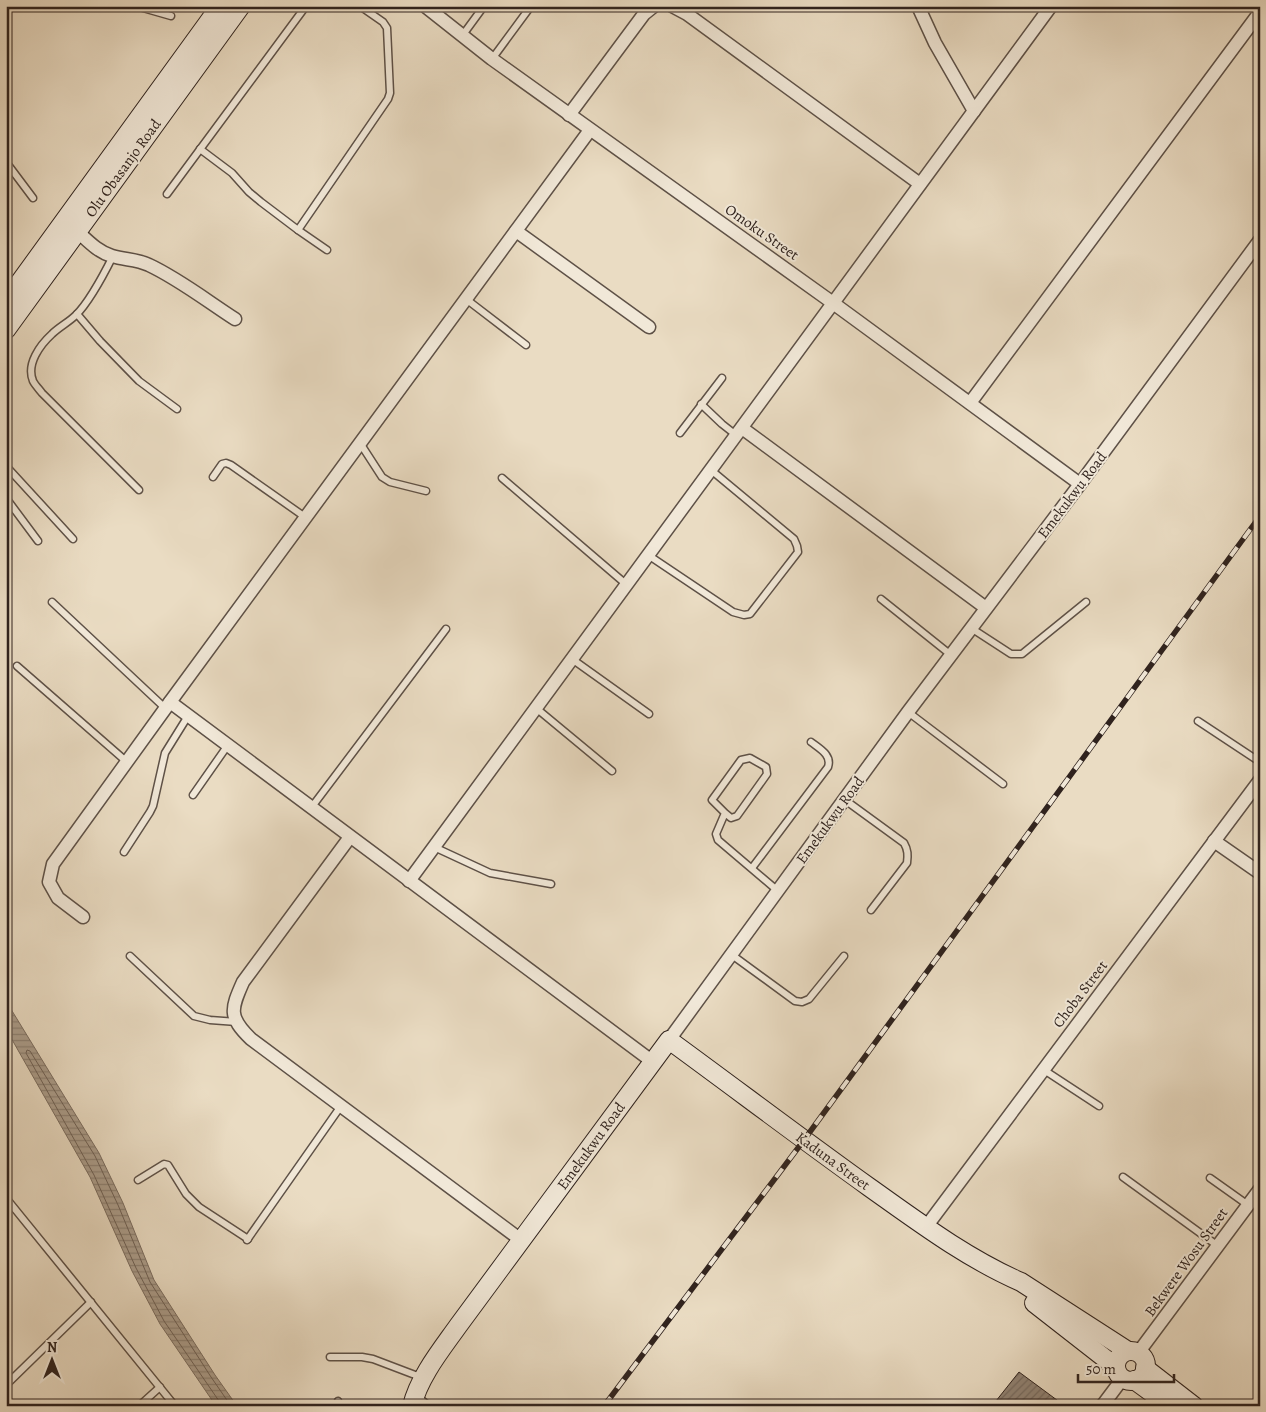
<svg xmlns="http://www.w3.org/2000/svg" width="1266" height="1412" font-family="Alegreya,serif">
<defs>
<pattern id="water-rules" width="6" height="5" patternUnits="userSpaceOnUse" patternTransform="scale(1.25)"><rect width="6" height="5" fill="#ab9d8b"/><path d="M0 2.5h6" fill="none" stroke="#8c8071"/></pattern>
<pattern id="building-hatch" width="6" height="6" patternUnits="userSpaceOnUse" patternTransform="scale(1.25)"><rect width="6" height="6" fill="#918374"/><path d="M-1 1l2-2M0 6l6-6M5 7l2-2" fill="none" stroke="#776b5f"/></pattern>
</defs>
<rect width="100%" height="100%" fill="#eadcc3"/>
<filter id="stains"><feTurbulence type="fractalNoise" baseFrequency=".004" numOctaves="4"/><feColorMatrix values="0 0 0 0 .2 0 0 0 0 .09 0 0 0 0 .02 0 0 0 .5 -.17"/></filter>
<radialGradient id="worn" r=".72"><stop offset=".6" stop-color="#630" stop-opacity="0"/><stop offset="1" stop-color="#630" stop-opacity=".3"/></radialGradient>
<polygon fill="url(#water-rules)" stroke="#7a6c5f" points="6,1001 99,1153 123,1203 154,1280 215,1375 237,1406 216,1406 160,1324 132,1271 90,1177 6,1029"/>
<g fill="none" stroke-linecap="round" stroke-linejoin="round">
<polyline stroke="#6e6054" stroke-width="1" points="220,1406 219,1401 164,1321 136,1268 94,1175 26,1053 27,1050 30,1051 95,1156 118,1205 150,1282 211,1377 231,1406"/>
</g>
<polygon fill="url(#building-hatch)" stroke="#30231e" points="1019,1372 1065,1406 992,1406"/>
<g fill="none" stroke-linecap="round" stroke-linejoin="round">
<g stroke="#5e5147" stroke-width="9">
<g id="lane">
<polyline points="136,6 171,16"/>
<polyline points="462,36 484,6"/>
<polyline points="492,59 531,6"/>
<polyline points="200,149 232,173 249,192 261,202 298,230 327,250"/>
<polyline points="6,162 33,198"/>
<polyline points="167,194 306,6"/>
<polyline points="298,230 388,99 390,93 387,28 383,22 360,6"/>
<path d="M 113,256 C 104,274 90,301 76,315 C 69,322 59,327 52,334 C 40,345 26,364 33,381 C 35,385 39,389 42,393 L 139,490"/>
<polyline points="466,299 526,345"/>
<polyline points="77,314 100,341 139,381 177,409"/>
<polyline points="701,404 722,424 736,435"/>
<polyline points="680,433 722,378"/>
<polyline points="360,443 382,477 390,482 426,491"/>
<polyline points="6,466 73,539"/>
<polyline points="213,477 222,464 226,463 231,465 305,517"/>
<polyline points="502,478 627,585"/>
<polyline points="6,498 38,541"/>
<polyline points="648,555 733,612 744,615 750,614 798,552 797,546 794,539 711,470"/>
<polyline points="881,599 951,655"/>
<polyline points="52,602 165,708"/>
<polyline points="971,628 1011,654 1022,654 1086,602"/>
<polyline points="572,659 649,714"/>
<polyline points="17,666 127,762"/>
<polyline points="536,708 612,771"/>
<polyline points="908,712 1003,784"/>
<polyline points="1198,721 1260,762"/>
<polyline points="193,795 228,745"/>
<path d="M 845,800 L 904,843 C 908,850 908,855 907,863 L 871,910"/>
<polyline points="311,808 446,629"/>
<polyline points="725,813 731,818 737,816 767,774 766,767 750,758 741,760 712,800 725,813 716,834 718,840 778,891"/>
<polyline points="434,847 490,873 551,884"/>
<polyline points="124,852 150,812 153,806 165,753 188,716"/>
<path d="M 752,868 L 828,767 C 832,755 820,749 811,742"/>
<polyline points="732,955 795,1001 802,1002 809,999 844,956"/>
<polyline points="130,956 194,1016 210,1020 237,1022"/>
<polyline points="1044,1070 1099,1106"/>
<polyline points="1123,1177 1218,1246"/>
<polyline points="1210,1178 1248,1205"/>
<polyline points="138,1180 164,1164 168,1165 186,1194 199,1207 248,1239"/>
<polyline points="6,1198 175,1406"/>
<polyline points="247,1240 341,1106"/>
<polyline points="330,1357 362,1357 373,1359 423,1378"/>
<polyline points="6,1385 91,1302"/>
<polyline points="418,1397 429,1406"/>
<polyline points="139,1406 160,1387"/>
<polyline points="337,1406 338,1401"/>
</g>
</g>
<g stroke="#5e5147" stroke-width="15">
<g id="street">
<polyline points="425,6 492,59 833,303 1080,484"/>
<polyline points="672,6 687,14 920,184"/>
<polyline points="918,6 935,43 974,111"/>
<polyline points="569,115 644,14 654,6"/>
<polyline points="516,231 649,327"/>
<path d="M 78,232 C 88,241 98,252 112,256 C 125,260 137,259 149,265 C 179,279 207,301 235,319"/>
<polyline points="970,403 1260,12"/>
<polyline points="742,428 986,608"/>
<polyline points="170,702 653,1062"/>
<path d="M 350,837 L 243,982 C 231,1009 228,1017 251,1039 L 521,1240"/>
<polyline points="1214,841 1260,873"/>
<polyline points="409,881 1051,6"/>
<polyline points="83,917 58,898 49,882 53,864 170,702 590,130"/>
<polyline points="669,1040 908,712 1080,484 1260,240"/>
<polyline points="926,1227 1260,780"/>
<polyline points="1138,1353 1260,1189"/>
<polyline points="1102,1406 1123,1378"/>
</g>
</g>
<g stroke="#30231e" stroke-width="20">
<g id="secondary">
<polyline points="6,301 220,6"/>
<polyline points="6,330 241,6"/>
<polyline points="1034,1303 1116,1367"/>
<circle cx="1131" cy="1366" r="15"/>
<polyline points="1145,1368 1194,1406"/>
<polyline points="1134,1380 1170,1406"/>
<path d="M 412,1406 C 419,1377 441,1350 458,1326 L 669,1040 C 736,1089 802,1139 869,1187 C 917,1221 966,1258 1021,1282 L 1128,1351"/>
</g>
</g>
<use href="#lane" stroke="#f1e8d8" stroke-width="6"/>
<use href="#street" stroke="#f1e8d8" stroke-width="12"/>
<use href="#secondary" stroke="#f1e8d8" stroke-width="18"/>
<g stroke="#30231e" stroke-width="5.5">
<polyline id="rail" points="604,1406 804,1140 1260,516"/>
</g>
<use href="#rail" stroke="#f1e8d8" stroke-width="4" stroke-dasharray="11" stroke-linecap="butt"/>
</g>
<g text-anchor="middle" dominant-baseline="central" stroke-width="4" stroke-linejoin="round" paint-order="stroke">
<g font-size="15" fill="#30231e" stroke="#f1e8d8">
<text transform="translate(123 168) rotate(-54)">Olu Obasanjo Road</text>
<text transform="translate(762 232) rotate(35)">Omoku Street</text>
<text transform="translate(1072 495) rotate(-53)">Emekukwu Road</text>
<text transform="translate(830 820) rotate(-54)">Emekukwu Road</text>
<text transform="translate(1080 994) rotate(-53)">Choba Street</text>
<text transform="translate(591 1146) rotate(-54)">Emekukwu Road</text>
<text transform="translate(833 1161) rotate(36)">Kaduna Street</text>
<text transform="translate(1186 1262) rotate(-54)">Bekwere Wosu Street</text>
</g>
</g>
<rect width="1266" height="1412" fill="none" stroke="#eadcc3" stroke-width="25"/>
<rect x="8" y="8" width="1251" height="1397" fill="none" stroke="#30231e" stroke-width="2.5"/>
<rect x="12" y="12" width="1241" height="1387" fill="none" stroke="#30231e"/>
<g transform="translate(52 1360)" stroke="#f1e8d8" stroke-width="4" paint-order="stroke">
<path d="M0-4L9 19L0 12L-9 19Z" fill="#30231e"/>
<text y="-8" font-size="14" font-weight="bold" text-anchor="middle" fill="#30231e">N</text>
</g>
<path d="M1078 1374v8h96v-8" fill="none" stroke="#30231e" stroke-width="2.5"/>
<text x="1086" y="1374" font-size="15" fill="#30231e" stroke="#f1e8d8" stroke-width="4" paint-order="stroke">50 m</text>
<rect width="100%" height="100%" filter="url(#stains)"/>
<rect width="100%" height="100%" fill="url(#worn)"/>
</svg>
